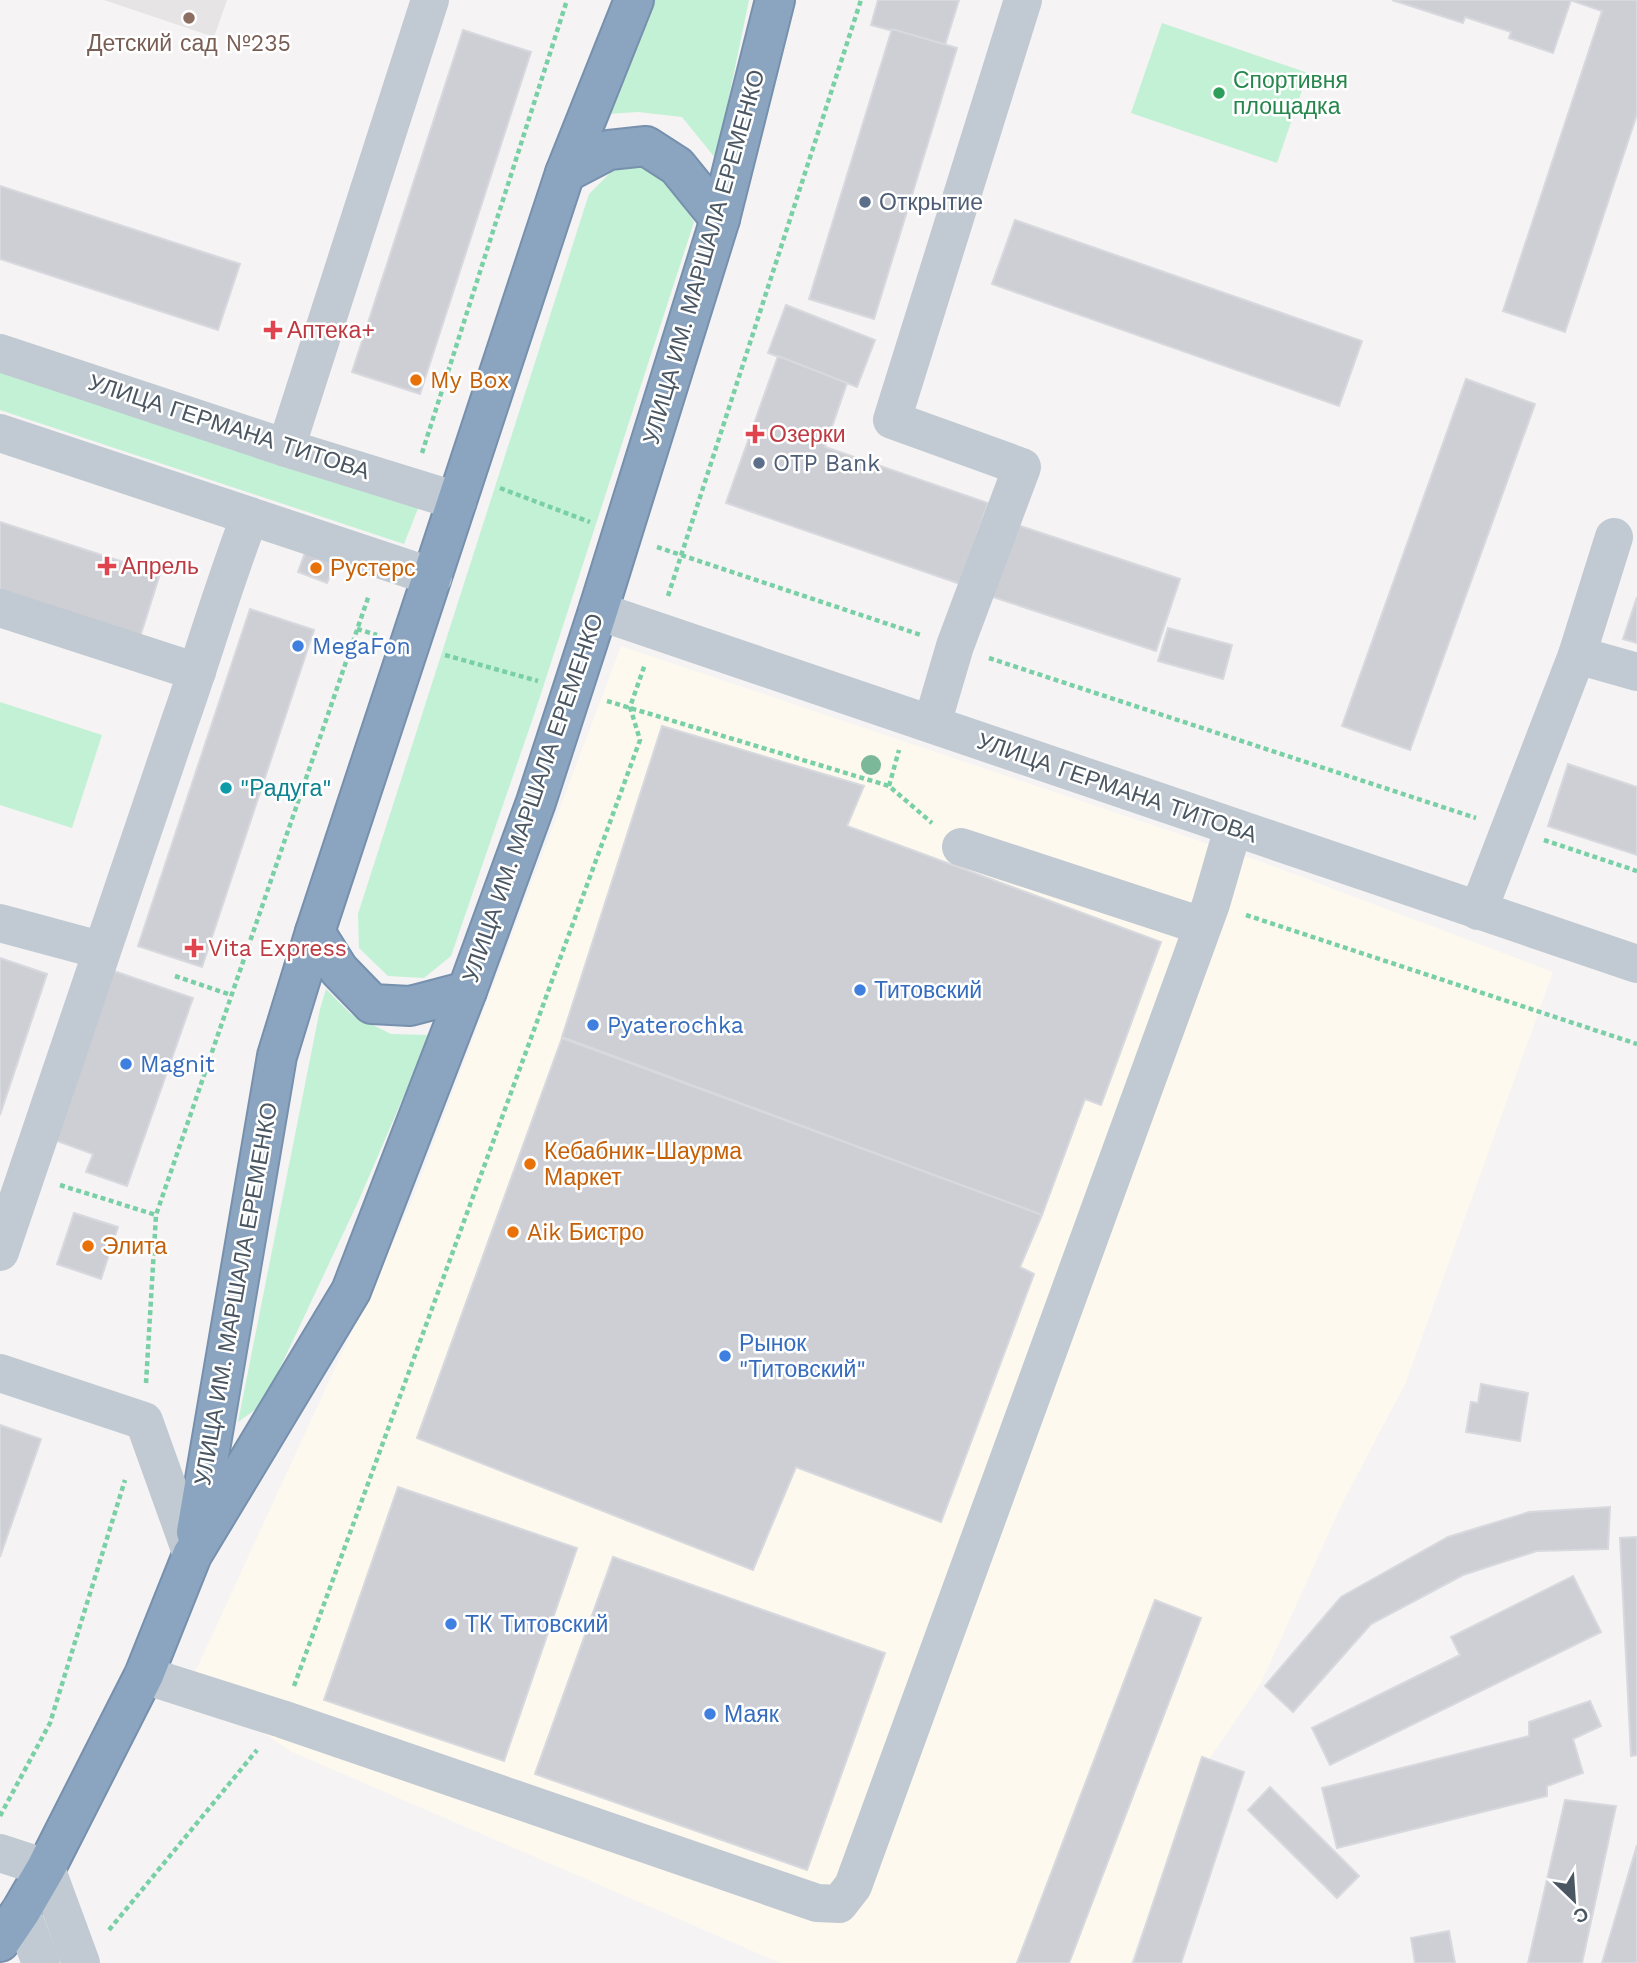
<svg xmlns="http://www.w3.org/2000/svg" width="1637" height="1963" font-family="'Work Sans',sans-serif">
<rect width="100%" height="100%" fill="#f5f3f3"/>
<polygon fill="#fdf9ef" points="621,646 1265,863 1553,972 1406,1382 1341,1506 1261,1683 1208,1761 1130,1963 780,1963 290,1751 190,1683 411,1203"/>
<polygon fill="#e6e4e5" points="104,0 227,0 214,37"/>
<g fill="#c3f1d5">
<polygon points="655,0 749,0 716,159 682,117 638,112 608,114"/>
<polygon points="1162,23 1308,73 1277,163 1131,113"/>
<polygon points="615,168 645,168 675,190 694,222 535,712 451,956 424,978 388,976 359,948 358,914 589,194"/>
<polygon points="0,367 419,506 404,544 0,410"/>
<polygon points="0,702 102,735 72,828 0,805"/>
<polygon points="326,989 351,1014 391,1034 430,1035 358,1202 263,1404 238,1422 320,1009"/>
</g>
<g fill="#cdcfd5" stroke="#d7d9de" stroke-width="2">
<polygon points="878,0 959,0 945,45 871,25"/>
<polygon points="1392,0 1571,0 1553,53 1509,38 1511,32 1465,17 1463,23"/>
<polygon points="1570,0 1637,0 1637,114 1565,332 1503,311 1602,11"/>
<polygon points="892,29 957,48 874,319 809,299"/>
<polygon points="463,30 531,52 420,394 352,372"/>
<polygon points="0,186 240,264 218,330 0,259"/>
<polygon points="1015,220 1362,341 1339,406 992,284"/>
<polygon points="786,305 875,340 857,387 768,353"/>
<polygon points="778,356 847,383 825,447 988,503 960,584 726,503"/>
<polygon points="1466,379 1535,404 1410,750 1342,726"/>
<polygon points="0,522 160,574 140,637 0,592"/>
<polygon points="1011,523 1180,579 1156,651 987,595"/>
<polygon points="305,553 335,563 327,583 298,572"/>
<polygon points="1637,597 1637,643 1623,639"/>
<polygon points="250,609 314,630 202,967 138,946"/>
<polygon points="1168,628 1232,645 1223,679 1158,661"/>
<polygon points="662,726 864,786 847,826 1161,942 1101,1105 1085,1099 1042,1215 562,1037"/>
<polygon points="1568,764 1637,787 1637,855 1548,826"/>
<polygon points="0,958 47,974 0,1115"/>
<polygon points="105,968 193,998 127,1186 86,1172 93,1154 46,1137"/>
<polygon points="562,1038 1042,1215 1020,1267 1034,1274 941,1522 796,1467 753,1570 417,1438"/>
<polygon points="74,1213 118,1227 101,1279 57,1264"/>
<polygon points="1481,1384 1528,1393 1520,1441 1466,1432 1471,1402 1478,1403"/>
<polygon points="0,1425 41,1439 0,1557"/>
<polygon points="398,1487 577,1548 504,1761 324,1700"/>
<polygon points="1610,1507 1608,1549 1537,1551 1463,1575 1371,1624 1293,1712 1265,1686 1341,1597 1448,1537 1529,1512"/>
<polygon points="1637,1537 1637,1755 1631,1756 1620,1538"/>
<polygon points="613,1557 885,1653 807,1870 535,1774"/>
<polygon points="1573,1576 1601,1632 1330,1765 1312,1728 1460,1655 1451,1637"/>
<polygon points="1155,1600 1201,1618 1069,1963 1017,1963"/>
<polygon points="1590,1701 1601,1726 1573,1739 1583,1773 1547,1786 1547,1796 1337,1848 1322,1788 1529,1736 1529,1722"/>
<polygon points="1202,1757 1244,1772 1181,1963 1133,1963"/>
<polygon points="1270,1787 1359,1876 1337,1898 1248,1810"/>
<polygon points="1565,1800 1616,1806 1582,1963 1528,1963"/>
<polygon points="1637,1845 1637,1963 1602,1963"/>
<polygon points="1449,1931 1455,1963 1415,1963 1411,1938"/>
</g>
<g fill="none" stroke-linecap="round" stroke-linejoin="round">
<g stroke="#7690ad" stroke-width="42">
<g id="highway">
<polyline points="565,173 609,150 646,146 677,166 720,219"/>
<polyline points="315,932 339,970 372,1004 410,1006 467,991"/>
<polyline points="196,1532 277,1056 315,932 565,173 634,0"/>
<polyline points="0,1942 21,1911 46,1868 144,1675 192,1555 351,1291 467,991 536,802 598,611 720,219 775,0"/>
</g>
</g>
<g stroke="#7ad0a6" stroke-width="4.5" stroke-dasharray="5 3.5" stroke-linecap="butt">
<polyline points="422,453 567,0"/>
<polyline points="500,488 590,522"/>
<polyline points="657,547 921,635"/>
<polyline points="668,596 861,0"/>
<polyline points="357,629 377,635"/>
<polyline points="445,655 538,681"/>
<polyline points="989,658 1476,818"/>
<polyline points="607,701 889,786 932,823"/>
<polyline points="889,786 899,750"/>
<polyline points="1544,840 1637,871"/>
<polyline points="1246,915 1637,1044"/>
<polyline points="175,976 231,995"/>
<polyline points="60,1185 156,1215"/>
<polyline points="146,1383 156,1215 369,595"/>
<polyline points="294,1686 640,740 630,707 645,664"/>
<polyline points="0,1816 50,1723 125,1480"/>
<polyline points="109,1930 257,1750"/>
</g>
<g stroke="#c1cad2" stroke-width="38">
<polyline points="0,353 286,448 457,501"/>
<polyline points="0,433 433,577"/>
<polyline points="286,448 430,0"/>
<polyline points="0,608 197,672"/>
<polyline points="598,611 1637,964"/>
<polyline points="1577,655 1614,537"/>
<polyline points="932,724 955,646 1022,467 892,420 1023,0"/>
<polyline points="961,847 1202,926"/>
<polyline points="1478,911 1577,655 1637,672"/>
<polyline points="0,923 100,950"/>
<path d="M 0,1252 C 59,1075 119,898 180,721 C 204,653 224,583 250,516"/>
<polyline points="0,1373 144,1421 192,1555"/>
<polyline points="144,1675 282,1719 817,1903 839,1904 853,1886 1211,904 1233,828"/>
<polyline points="0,1853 46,1868 81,1963"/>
<polyline points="21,1911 41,1963"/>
</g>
<use href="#highway" stroke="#8ba5c1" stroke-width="38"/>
</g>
<circle fill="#7bb799" cx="871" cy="765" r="10"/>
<circle fill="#8d6e63" stroke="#fff" stroke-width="2.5" cx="189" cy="18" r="7"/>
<circle fill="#2e9e5b" stroke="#fff" stroke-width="2.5" cx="1219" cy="93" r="7"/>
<g fill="#5c6f8a" stroke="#fff" stroke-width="2.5">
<circle cx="865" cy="202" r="7"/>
<circle cx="759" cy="463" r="7"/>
</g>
<g fill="#e0444e" stroke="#fff" stroke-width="2.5">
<path d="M269.5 319.5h7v7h7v7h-7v7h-7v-7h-7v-7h7z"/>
<path d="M751.5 423.5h7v7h7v7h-7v7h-7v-7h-7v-7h7z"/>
<path d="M103.5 555.5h7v7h7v7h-7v7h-7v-7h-7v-7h7z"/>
<path d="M190.5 937.5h7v7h7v7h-7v7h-7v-7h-7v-7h7z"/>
</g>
<g fill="#e8710a" stroke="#fff" stroke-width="2.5">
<circle cx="416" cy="380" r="7"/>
<circle cx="316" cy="568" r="7"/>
<circle cx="530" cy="1164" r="7"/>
<circle cx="513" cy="1232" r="7"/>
<circle cx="88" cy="1246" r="7"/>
</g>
<g fill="#3f7fe0" stroke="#fff" stroke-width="2.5">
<circle cx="298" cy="646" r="7"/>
<circle cx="860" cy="990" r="7"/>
<circle cx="593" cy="1025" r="7"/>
<circle cx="126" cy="1064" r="7"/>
<circle cx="725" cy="1356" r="7"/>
<circle cx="451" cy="1624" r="7"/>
<circle cx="710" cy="1714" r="7"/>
</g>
<circle fill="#0f9aa8" stroke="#fff" stroke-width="2.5" cx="226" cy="788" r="7"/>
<g text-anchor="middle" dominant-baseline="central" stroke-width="5" stroke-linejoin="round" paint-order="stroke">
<g font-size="23" fill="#785e54" stroke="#fff">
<text x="189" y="43">Детский сад №235</text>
</g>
<g font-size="23" fill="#27864d" stroke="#fff" text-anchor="start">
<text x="1233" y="80">Спортивня<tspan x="1233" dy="26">площадка</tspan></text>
</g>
<g font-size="23" fill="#4e5e75" stroke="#fff" text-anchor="start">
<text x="879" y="202">Открытие</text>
<text x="773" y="463">OTP Bank</text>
</g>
<g font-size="23" fill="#4a5661" stroke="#fff">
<text transform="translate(704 257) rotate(-74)">УЛИЦА ИМ. МАРШАЛА ЕРЕМЕНКО</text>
<text transform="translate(229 427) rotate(18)">УЛИЦА ГЕРМАНА ТИТОВА</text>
<text transform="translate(1117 788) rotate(19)">УЛИЦА ГЕРМАНА ТИТОВА</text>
<text transform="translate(533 798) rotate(-71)">УЛИЦА ИМ. МАРШАЛА ЕРЕМЕНКО</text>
<text transform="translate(236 1294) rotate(-80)">УЛИЦА ИМ. МАРШАЛА ЕРЕМЕНКО</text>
</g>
<g font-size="23" fill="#be3a42" stroke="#fff" text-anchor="start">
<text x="287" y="330">Аптека+</text>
<text x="769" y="434">Озерки</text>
<text x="121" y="566">Апрель</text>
<text x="208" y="948">Vita Express</text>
</g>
<g font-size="23" fill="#c56008" stroke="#fff" text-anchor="start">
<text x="430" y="380">My Box</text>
<text x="330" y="568">Рустерс</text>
<text x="544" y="1151">Кебабник-Шаурма<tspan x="544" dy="26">Маркет</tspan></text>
<text x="527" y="1232">Aik Бистро</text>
<text x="102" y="1246">Элита</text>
</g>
<g font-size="23" fill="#366cbe" stroke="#fff" text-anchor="start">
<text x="312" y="646">MegaFon</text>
<text x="874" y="990">Титовский</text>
<text x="607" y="1025">Pyaterochka</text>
<text x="140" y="1064">Magnit</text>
<text x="739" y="1343">Рынок<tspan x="739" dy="26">"Титовский"</tspan></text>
<text x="465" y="1624">ТК Титовский</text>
<text x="724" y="1714">Маяк</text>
</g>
<g font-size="23" fill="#0d838f" stroke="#fff" text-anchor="start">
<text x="240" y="788">"Радуга"</text>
</g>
</g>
<g transform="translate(1574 1900) rotate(155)" stroke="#ffffff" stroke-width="5" paint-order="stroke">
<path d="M0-5L12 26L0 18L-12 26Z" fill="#4a5661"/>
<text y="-10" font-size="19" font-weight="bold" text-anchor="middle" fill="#4a5661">С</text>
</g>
</svg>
